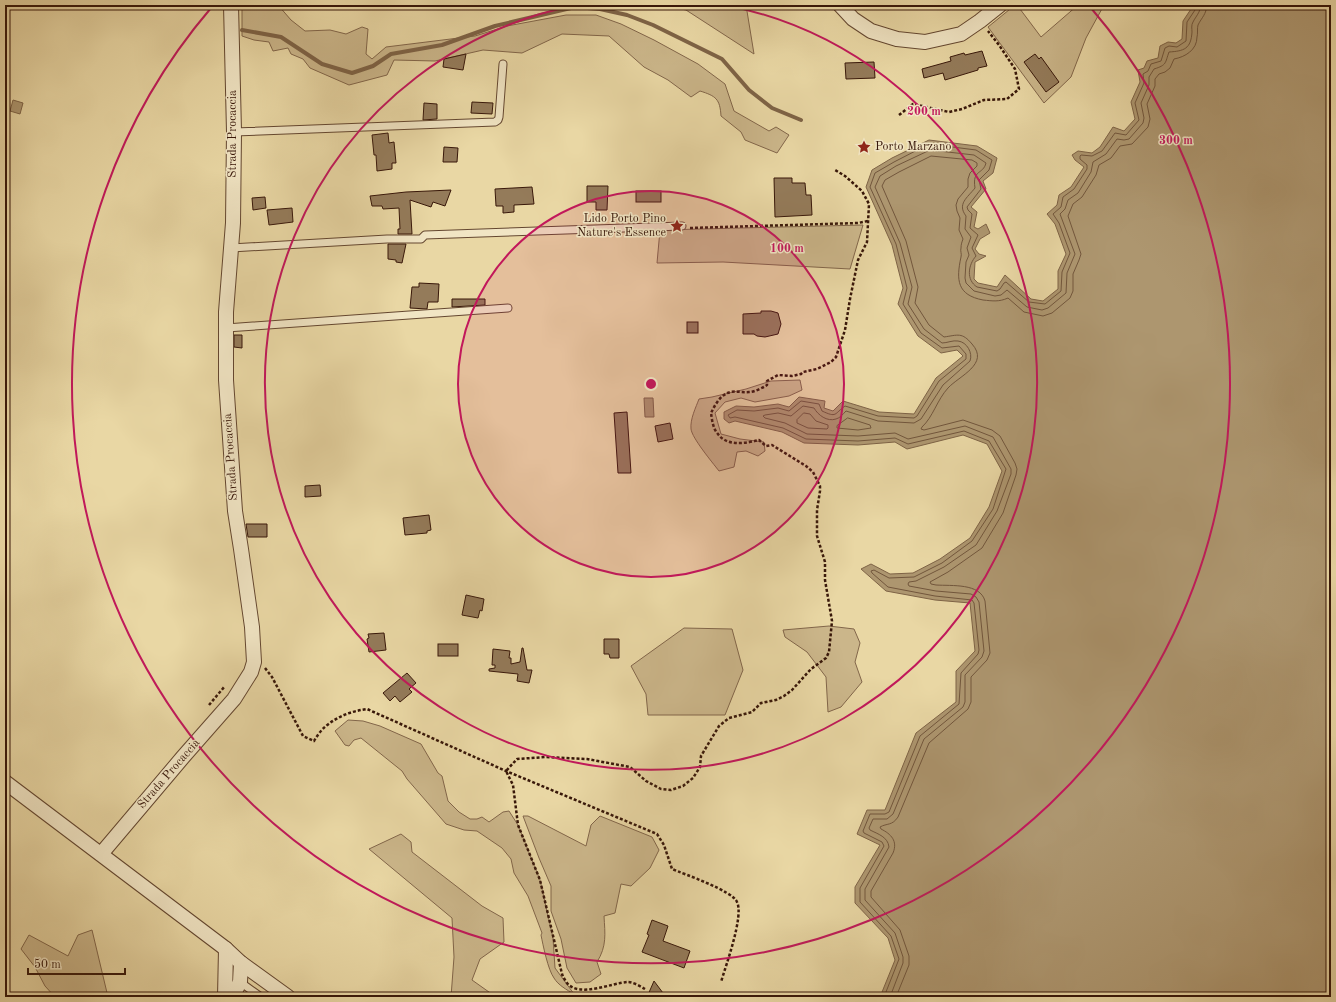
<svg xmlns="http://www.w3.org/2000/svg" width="1336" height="1002" font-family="'Old Standard TT',serif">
<rect width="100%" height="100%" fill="#e9d7a4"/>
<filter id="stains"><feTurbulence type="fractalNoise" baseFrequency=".005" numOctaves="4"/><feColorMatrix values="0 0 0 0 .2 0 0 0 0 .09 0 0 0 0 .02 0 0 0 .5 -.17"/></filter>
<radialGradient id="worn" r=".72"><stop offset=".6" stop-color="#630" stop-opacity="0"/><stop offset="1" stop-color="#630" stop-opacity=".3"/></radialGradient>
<g fill="#cbb68a" stroke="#82664a">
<path d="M 242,5 L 278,5 L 291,20 L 305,31 L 330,30 L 346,34 L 362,27 L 368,29 L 366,54 L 372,59 L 386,47 L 475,36 L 507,26 L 566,15 L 596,15 L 621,24 L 654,40 L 698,64 L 725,84 L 734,111 L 769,131 L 776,127 L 789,135 L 777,153 L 745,140 L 741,132 L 721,116 C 720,99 716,96 700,91 L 691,97 L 668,80 L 644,67 L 609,36 L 562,34 L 522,53 L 483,50 L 435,61 L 394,60 L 387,75 L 349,85 L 310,68 L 303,59 L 291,54 L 288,48 L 273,51 L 269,42 L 254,40 L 242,36 Z"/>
<polygon points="662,5 746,5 754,54 686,10"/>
<polygon points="1015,5 1017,5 1041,37 1078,5 1104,5 1086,38 1071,77 1044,103 988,27"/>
<polygon points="863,225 850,269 723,262 657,263 660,230"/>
<path d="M 800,380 L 802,390 L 789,396 L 755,402 L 741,398 L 725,402 L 715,413 L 721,434 L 740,439 L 764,442 L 765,451 L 758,456 L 746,451 L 737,452 L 734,467 L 719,471 C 712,462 692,438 691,429 C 690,419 696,407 699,399 L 712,397 L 746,389 L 771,381 Z"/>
<polygon points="829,626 854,629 860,643 855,662 862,682 841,707 828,712 826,677 807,652 785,637 783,630"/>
<polygon points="684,628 732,629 743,670 725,715 648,715 646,694 631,666"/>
<path d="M 348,720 L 363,721 L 380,726 L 421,744 L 438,773 L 442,776 L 448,801 L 459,812 L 470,819 L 477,819 L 482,817 L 489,822 L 503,812 L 509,811 L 518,825 L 540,880 L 553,938 L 555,968 L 574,994 C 567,990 558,985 554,978 C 548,970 543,945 541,935 L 542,933 L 528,896 L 514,873 L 511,859 L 502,848 L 477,831 L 464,830 L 446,824 L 407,779 L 402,771 L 361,738 L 354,740 L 349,746 L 345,745 L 335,731 Z"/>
<path d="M 523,816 L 528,816 L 586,846 L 591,825 L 600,816 L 652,837 L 659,850 L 650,868 L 631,886 L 621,884 L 615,913 L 604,916 C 605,934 607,946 597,962 L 601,974 L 590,982 L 576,983 L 567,968 L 561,939 L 551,911 L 551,886 L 539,858 Z"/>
<polygon points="401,834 411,842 412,852 482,906 503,918 504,942 480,959 472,980 496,997 451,997 454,957 452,918 369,849"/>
<polygon points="92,930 108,997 55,997 45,986 35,967 21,949 29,935 68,956 78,935"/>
</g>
<g fill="#ad966f" stroke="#7e6346">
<polygon points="1192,5 1331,5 1331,997 880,997 895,960 888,938 855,903 855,887 880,845 857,834 867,810 885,810 916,733 956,702 956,671 975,651 970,603 935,600 886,591 861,569 871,564 890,574 913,573 940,559 970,538 989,507 1002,471 987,444 963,435 907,449 895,442 858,445 804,443 782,432 735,421 729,423 724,419 724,412 736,406 754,407 778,404 789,407 799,397 825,401 824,408 833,411 843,401 879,412 914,414 936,378 963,356 957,350 941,353 918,336 898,304 903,288 892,245 866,187 872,170 892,158 929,140 977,146 997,158 993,173 983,181 986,189 971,207 977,212 974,227 978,229 986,224 990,233 980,239 975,249 979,254 986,256 975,262 974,279 978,283 997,287 1005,275 1031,299 1043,301 1058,289 1058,271 1066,254 1055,224 1047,214 1057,205 1059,195 1071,187 1084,167 1075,160 1072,155 1078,151 1092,153 1100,147 1113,127 1124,131 1135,119 1131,102 1140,82 1138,70 1144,68 1147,61 1158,58 1160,46 1168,42 1176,43 1182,39 1183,21 1191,9"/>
<polygon points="13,100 23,103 20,114 10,111"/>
<polygon points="644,398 653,398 654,417 645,417"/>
</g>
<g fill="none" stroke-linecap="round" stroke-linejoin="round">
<g stroke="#72563c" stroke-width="1">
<polygon points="804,413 810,414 816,421 828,425 828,428 827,429 808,428 797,423 797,420"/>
<polygon points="848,418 870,425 871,428 858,430 837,428 837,426"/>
<path d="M 884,997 L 899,959 L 891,936 L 860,902 L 860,888 L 884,846 L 882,842 L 864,833 L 863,831 L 870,814 L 885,814 L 889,812 L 920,736 L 959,704 L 961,673 L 978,654 L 979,650 L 974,603 L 972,600 L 935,596 L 888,587 L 872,573 L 871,571 L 874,570 L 889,578 L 914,577 L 942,563 L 972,541 L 993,509 L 1006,469 L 989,441 L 964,431 L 908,444 L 895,438 L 858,441 L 806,439 L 783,428 L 735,417 L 730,418 L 728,415 L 737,410 L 754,411 L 778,408 L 789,411 L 801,401 L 819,404 L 822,411 C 837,418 834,414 845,406 L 878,416 L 914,418 L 917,416 L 939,381 L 966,359 L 966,354 L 959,346 L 942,348 L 921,333 L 903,304 L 907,288 L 896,244 L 870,187 L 875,173 L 894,162 L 929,144 L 976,150 L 992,160 L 989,170 L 979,180 L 981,189 L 967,207 L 968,210 L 972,214 L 970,228 L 978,235 L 972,248 L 976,256 C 968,265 966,280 977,287 L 997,291 L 1000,289 L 1004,283 L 1006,282 L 1029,302 L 1045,304 L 1061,291 L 1062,272 L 1070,253 L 1059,223 L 1053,214 L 1061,207 L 1063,197 L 1074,189 L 1087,169 L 1087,165 L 1080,159 L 1080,156 L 1081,155 L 1092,156 L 1102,151 L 1115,133 L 1126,135 L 1139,120 L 1135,103 L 1144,83 L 1143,74 L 1148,71 L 1151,64 L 1161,61 L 1165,48 L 1169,46 L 1177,47 L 1186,41 L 1187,22 L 1195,10 L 1196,5"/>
<path d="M 890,997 L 903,963 L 903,957 L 895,933 L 865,900 L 865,889 L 889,847 C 888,837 878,834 870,830 L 869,828 L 873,819 L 887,819 L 893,814 L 924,739 L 963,707 L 965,702 L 965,675 L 982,657 L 984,651 L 979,602 L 976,597 L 971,594 L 936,591 L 909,586 L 908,584 L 909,582 L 916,581 L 944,567 L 976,545 L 997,511 L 1011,474 L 1011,469 L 993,437 L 965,426 L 908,439 L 895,433 L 858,436 L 807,434 L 785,423 L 765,418 L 763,416 L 765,415 L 778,413 L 791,416 L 803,406 L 814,408 C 818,415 827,422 836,419 C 840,418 843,414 846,411 L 878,421 L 914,423 L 921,419 L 943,385 L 970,361 C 973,353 967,342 958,341 C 953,340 947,343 942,343 L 924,329 L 908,304 L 912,287 L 900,243 L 875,187 L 880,176 L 896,166 L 930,150 L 974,155 L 986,163 C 983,175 972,169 975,188 C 967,198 957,204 966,216 L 965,229 L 971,237 L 967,248 L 969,255 L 966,262 L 965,278 L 966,283 L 974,291 L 995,296 L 1001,295 L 1007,290 L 1027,307 L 1042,310 L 1048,308 L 1066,293 L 1067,273 L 1075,254 L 1060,214 L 1065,209 L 1068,200 L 1078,193 L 1091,172 L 1093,162 L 1106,154 L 1117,139 L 1124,140 L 1129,139 L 1143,123 L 1144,118 L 1141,103 L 1149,85 L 1149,77 L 1154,69 C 1167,65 1165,63 1169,52 C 1184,51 1191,49 1192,32 C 1192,29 1191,25 1193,22 C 1196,16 1200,13 1201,5"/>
<path d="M 896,997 L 909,965 L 909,956 L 900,930 L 871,897 L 871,891 L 893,853 C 898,841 891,834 881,829 L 880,827 C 887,823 892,826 898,817 L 929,743 L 968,709 L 971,702 L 971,677 L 987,660 L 990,653 L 985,601 C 980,583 952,586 936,585 L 931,584 L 930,582 L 948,572 L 982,548 L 1003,513 L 1016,475 L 1017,469 L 1015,463 L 1000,436 L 992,430 L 963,420 L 924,430 L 921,429 L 922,427 C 933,417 937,400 948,388 C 959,376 990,364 972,344 C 962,332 958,335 944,337 L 929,325 L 915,303 L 918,287 L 906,241 L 882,186 L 885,180 L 899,172 L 931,156 L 972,160 L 977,163 L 977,166 L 970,173 L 968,179 L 968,187 L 958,199 L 956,205 L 957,211 L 960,218 L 959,230 L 963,239 C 962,242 961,244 961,248 C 960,251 962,254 961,257 C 956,280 957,295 983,300 C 993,301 999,302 1008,298 L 1024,312 L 1043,316 L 1052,313 L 1070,298 L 1073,291 L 1073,274 L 1079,260 L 1081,254 L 1068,216 L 1073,204 L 1082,197 L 1096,175 L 1099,165 L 1111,158 L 1120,146 L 1132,144 L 1148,127 L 1150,119 L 1147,104 L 1155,86 L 1155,79 L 1159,74 L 1165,72 L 1170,68 L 1174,59 C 1185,57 1197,50 1197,37 C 1198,34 1197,28 1198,25 C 1202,17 1206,15 1207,5"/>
</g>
<polyline stroke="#7e6346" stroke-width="4" points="242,30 281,37 322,64 352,73 373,66 391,54 442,45 495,26 575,7 600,9 627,15 653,25 722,59 749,90 772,108 801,120"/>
</g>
<g fill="#947b5a" stroke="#381709">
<polygon points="982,51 987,66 978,68 978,70 945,80 943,73 924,78 922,69 951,61 950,57 964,53 965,55"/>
<polygon points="466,54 463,70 443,67 444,59"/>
<polygon points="1035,54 1039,59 1041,57 1059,82 1046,92 1024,62"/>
<polygon points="874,62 875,78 846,79 845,63"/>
<polygon points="472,102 493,103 492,114 471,113"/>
<polygon points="424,103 437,104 437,119 423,120"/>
<polygon points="388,133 389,143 394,142 396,163 392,163 392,169 377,171 376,155 374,155 372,135"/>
<polygon points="444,147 458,148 457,162 443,162"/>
<polygon points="774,178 792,178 792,183 805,183 806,195 811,195 812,215 775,217"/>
<polygon points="587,186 608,186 607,210 596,210 596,202 587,202"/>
<polygon points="532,187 534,204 514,205 514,212 503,213 503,206 496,206 495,189"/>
<polygon points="451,190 445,206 433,202 431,207 410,200 412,234 398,234 398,229 400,229 399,208 383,209 382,206 372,206 370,196 406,192"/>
<rect x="636" y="191" width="25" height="11"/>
<polygon points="265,197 266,208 253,210 252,198"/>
<polygon points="292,208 293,222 269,225 267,210"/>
<polygon points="388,244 406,244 402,263 396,262 396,260 388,259"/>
<polygon points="419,283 439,284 438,302 428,302 427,309 410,308 412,287 419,287"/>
<polygon points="452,299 485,299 485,305 452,307"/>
<polygon points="761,311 771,311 778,313 781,324 778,334 765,337 757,336 754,334 743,334 743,314 761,313"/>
<rect x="687" y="322" width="11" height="11"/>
<polygon points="234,335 242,335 242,348 234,347"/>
<polygon points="627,412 631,473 618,473 614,413"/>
<polygon points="670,423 673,439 658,442 655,426"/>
<polygon points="320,485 321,496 305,497 305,486"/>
<polygon points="429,515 431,530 427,531 427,533 405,535 403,518"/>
<polygon points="246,524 267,524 267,537 248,537"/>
<polygon points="466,595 484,599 482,611 480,610 478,618 462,615"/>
<polygon points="384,633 386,650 369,652 367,639 369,638 368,634"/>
<polygon points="604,639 619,639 619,658 610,658 609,654 604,654"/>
<rect x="438" y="644" width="20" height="12"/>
<polygon points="522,648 523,648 527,670 532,670 529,683 517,681 518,674 489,671 489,669 495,668 495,665 492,665 493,649 510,651 509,658 511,658 511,664 520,662"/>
<polygon points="407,673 416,683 409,689 412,692 400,702 395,696 390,701 383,693"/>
<polygon points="652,920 668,926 663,941 690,951 684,968 642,952 649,935 647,934"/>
<polygon points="654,981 666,997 647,997"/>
</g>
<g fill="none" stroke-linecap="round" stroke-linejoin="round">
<g stroke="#644730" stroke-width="9">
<g id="service">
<polyline points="234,132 495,122 498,120 499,117 503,64"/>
<polyline points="231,248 387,239 421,239 425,235 682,226"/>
<polyline points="226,328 508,308"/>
<polyline points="240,982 261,997"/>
</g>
</g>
<g stroke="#644730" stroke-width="16">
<g id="minor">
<polyline points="840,5 853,19 871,31 897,39 925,42 961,34 980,21 1000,5"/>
<polyline points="5,782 226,949 241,963 288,997"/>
<polyline points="101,854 183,757 234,699 251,672 254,662 252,627 241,549 235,511 226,380 226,312 233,223 234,132 231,5"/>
<polyline points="225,997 226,949"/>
<polyline points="232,997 240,982 241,963"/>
</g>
</g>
<g stroke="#381709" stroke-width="2.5" stroke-dasharray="3 2" stroke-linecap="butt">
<polyline points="899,115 913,104 949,112 962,109 984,100 1007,99 1019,89 1015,69 999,45 988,31"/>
<polyline points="690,228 858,223 868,221"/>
<path d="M 265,668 L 272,677 L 303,736 L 314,741 C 317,736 321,730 326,726 C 338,716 352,711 367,709 L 506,771 L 657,834 L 664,845 L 672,869 C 684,874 733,891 737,902 C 744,916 726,965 721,982"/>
<polyline points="209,705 225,686"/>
<path d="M 645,989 C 640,986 633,982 628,982 C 611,983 579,998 567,983 C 565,980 563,977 562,974 L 540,880 L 518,825 L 513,785 L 506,771 L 517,759 L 546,757 L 587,759 L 630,767 L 646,781 L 661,789 L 671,790 L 683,786 L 693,778 L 700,767 L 701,756 L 719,726 L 729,718 L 752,712 L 761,703 L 776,700 L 784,696 L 792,690 L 811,669 L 826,658 L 829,652 L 832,621 L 825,580 L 825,562 L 817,536 L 817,510 L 820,491 L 820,486 L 813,472 L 806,466 L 772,445 L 766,446 L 759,440 C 747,443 727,447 718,434 C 713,429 712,420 711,413 C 714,407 718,399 724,395 C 732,389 740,393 749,392 C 755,392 762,388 767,385 L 767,381 L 778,375 L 792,376 L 801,374 L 803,372 L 817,369 L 831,362 L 836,357 L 845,330 L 850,299 L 858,260 L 867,242 L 869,204 L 862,191 L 845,176 L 835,170"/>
</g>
<use href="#service" stroke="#f1e5c4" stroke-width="7"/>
<use href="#minor" stroke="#f1e5c4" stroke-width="14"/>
</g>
<circle cx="651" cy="384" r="193" fill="#c2185b" fill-opacity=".12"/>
<g fill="none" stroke="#c2185b" stroke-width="2">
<circle cx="651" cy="384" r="193"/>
<path d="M725 5A386 386 0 1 1 577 5"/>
<path d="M1091 8A579 579 0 1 1 211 8"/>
</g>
<defs>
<g id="sight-bare" transform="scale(1.08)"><path d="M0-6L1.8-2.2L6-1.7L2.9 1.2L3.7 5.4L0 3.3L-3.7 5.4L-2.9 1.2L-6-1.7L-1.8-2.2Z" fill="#8f2418" stroke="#f1e5c4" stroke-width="2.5" paint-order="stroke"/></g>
</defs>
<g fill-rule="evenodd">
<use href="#sight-bare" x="864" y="147"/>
<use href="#sight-bare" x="677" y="226"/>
</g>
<g text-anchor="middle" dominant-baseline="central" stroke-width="3" stroke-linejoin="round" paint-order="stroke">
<g font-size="12" fill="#381709" stroke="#f1e5c4">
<text transform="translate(233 134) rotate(-90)">Strada Procaccia</text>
<text transform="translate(231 457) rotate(-94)">Strada Procaccia</text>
<text transform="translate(169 774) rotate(-49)">Strada Procaccia</text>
</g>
<g font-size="12" fill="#381709" stroke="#f1e5c4" text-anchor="start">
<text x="875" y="147">Porto Marzano</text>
<text x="666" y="219" text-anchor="end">Lido Porto Pino<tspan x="666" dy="14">Nature's Essence</tspan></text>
</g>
</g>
<circle cx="651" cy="384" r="6" fill="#c2185b" stroke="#f1e5c4" stroke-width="2"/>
<g font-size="12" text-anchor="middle" font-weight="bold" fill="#c2185b" stroke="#f1e5c4" stroke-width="3" stroke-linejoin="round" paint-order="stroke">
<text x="924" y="115">200 m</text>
<text x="1176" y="144">300 m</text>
<text x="787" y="252">100 m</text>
</g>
<rect width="1336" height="1002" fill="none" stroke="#e9d7a4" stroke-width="20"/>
<rect x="6" y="6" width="1324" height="990" fill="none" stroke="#381709" stroke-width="2"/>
<rect x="10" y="10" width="1316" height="982" fill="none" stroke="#381709"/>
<path d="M28 968v6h97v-6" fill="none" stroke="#381709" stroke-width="2"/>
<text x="34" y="968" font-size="12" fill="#381709" stroke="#f1e5c4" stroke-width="3" paint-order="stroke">50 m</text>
<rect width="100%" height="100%" filter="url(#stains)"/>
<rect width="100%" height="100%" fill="url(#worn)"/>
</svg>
